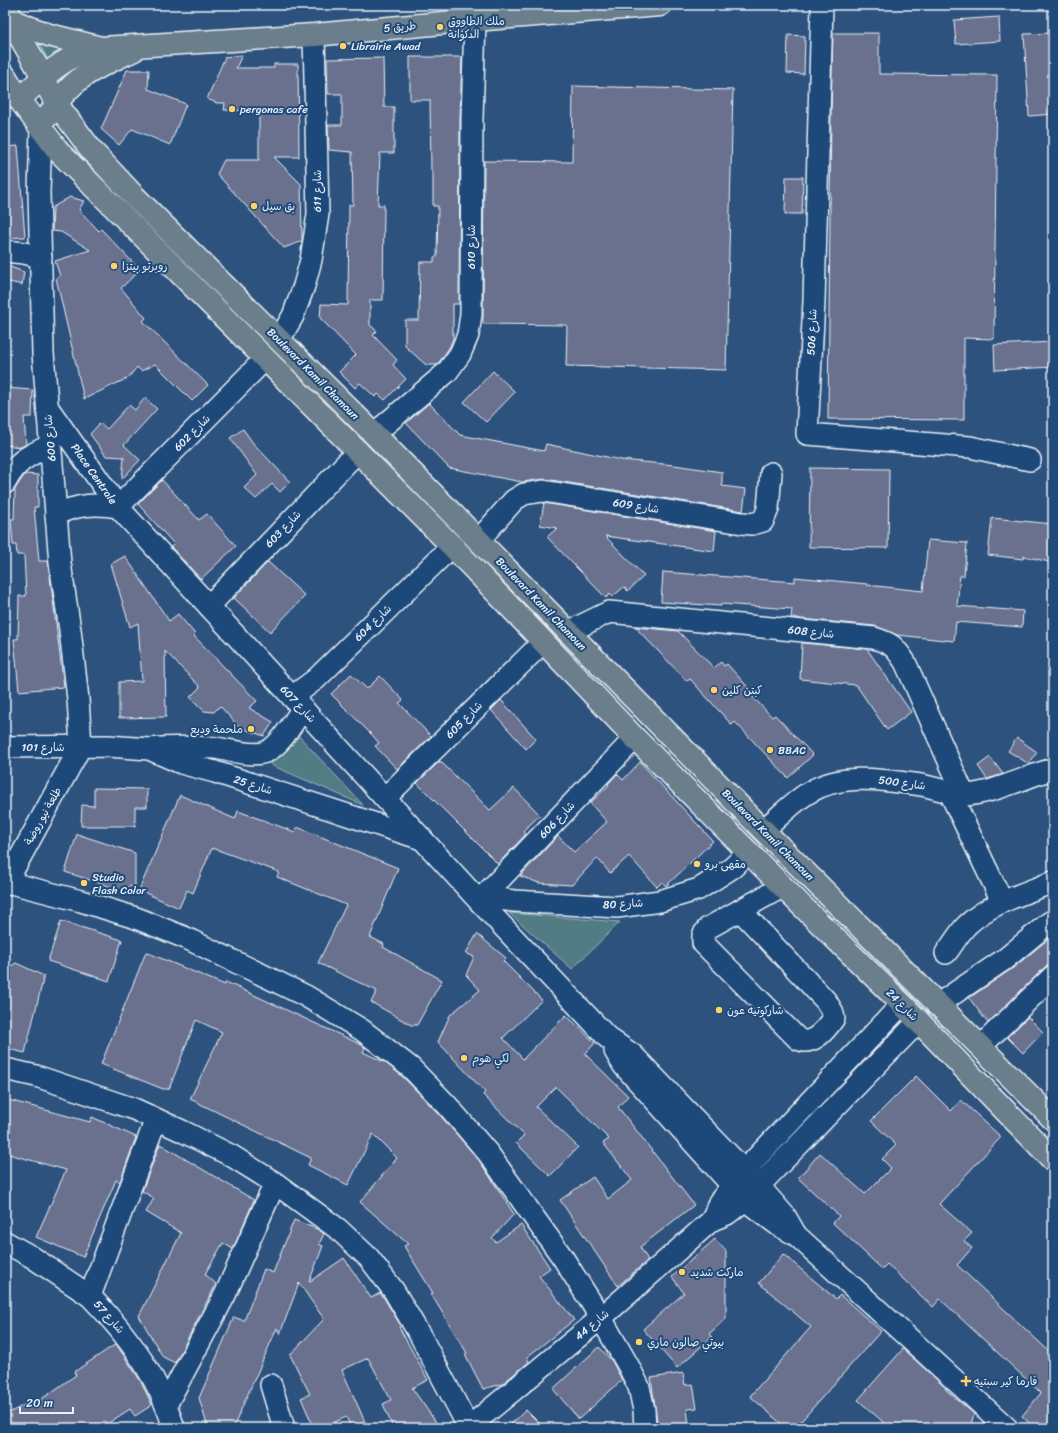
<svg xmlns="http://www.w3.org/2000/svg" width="1058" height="1433" font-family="Sriracha,'Playpen Sans Arabic',sans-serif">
<rect width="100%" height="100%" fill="#2e527e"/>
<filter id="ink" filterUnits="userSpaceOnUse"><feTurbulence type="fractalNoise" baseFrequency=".025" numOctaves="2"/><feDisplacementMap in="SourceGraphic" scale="8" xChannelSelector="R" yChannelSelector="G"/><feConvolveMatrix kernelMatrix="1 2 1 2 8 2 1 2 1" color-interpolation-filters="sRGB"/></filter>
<g filter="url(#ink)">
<g fill="#517c84" stroke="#9cb6be">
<polygon points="36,38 75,48 49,61"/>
<polygon points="297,734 363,805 271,765"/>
<polygon points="509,913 620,922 572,969"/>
</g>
<g fill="#6a718f" stroke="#e8f1f8">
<polygon points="999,17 1000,41 956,44 954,20"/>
<polygon points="833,33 879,33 879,74 997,75 994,339 964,338 964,420 828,419 831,112"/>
<polygon points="1053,33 1053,114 1029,116 1024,34"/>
<polygon points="788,35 805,36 804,74 787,73"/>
<polygon points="242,55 236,68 274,68 274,64 298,64 299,157 274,157 301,184 302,240 302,241 284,248 217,174 224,160 259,160 259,111 224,110 225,103 217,103 207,99 225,57"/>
<polygon points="410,57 462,57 460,119 459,304 453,304 453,339 449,348 437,365 426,365 405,346 405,320 419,320 420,262 434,262 434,257 437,257 438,206 433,206 433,171 431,171 430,100 410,100"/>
<polygon points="383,58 384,107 394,107 394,153 380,153 378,205 384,205 383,300 370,300 370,325 377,331 373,335 397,360 393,365 406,379 385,400 378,394 375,397 360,383 355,388 339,372 356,355 320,318 321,304 348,305 349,205 353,205 352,152 329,150 328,125 342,125 342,94 328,94 327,59"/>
<polygon points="127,70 149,70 148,89 186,104 170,145 132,129 119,145 101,129"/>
<polygon points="573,86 733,90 726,370 566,366 567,325 483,324 484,161 572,162"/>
<polygon points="18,146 25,237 5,238 5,147"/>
<polygon points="786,177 803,177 802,214 785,214"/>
<polygon points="70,197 84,201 79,210 99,231 101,229 140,270 121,288 146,318 143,321 208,385 192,401 155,364 141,371 137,367 128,378 84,399 56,278 60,276 55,261 90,250 61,232 52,231 53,207"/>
<polygon points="5,265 24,272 22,285 5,281"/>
<polygon points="1053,342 1053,367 995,370 994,345"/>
<polygon points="493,371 515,392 486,422 464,402"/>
<polygon points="5,388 33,390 32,417 24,417 26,444 21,447 5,445"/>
<polygon points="145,398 157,409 124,445 140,460 122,479 124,457 106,456 90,434 100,423 107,429 129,405 135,410"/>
<polygon points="429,403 460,435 544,451 546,444 621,460 674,465 722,472 722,486 746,489 743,511 545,479 522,482 449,468 406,423"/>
<polygon points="243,429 253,443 290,482 280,492 272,484 256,499 244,488 257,475 230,438"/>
<polygon points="810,468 889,469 888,548 809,547"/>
<polygon points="25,474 38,475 38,507 34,507 39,561 48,561 64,687 19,691 14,639 18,639 19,596 26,596 24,555 17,555 16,545 13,545 11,519 14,519 15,489"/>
<polygon points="162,480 199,520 207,514 236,546 201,579 171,547 174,544 138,504"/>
<polygon points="544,503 716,531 714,551 605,536 644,576 628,591 624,587 612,597 610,594 606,598 547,537 557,528 540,525"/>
<polygon points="992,518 1053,524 1053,563 1024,556 1023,559 988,555"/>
<polygon points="928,540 967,543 964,576 960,576 957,606 1023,611 1022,627 956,622 954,641 897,635 875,626 791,618 792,609 721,604 721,606 661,602 663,572 795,582 795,577 867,584 867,585 923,591"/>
<polygon points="125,556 169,621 178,614 195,634 193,635 257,701 249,708 273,722 264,736 239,727 220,706 214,712 204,711 190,697 200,687 165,651 166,717 119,718 119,682 142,681 138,623 130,627 111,564"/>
<polygon points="268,562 305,596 270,632 234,598"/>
<polygon points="635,627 678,631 714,668 721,662 724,666 727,664 754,694 752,696 772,717 775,715 813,755 788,778 735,722 732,725 690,679 687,681"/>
<polygon points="802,643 867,649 911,712 887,730 856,685 800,679"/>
<polygon points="351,674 367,689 380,676 403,700 399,703 431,736 397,769 375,746 379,743 373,736 331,694"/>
<polygon points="501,700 536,739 526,749 491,710"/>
<polygon points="1017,738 1037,752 1029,764 1008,751"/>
<polygon points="990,757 1003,774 987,779 978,766"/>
<polygon points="440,761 490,810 514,788 540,815 523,831 526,834 498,864 417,783"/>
<polygon points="640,762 713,841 666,886 662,882 657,887 629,856 610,873 597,858 572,885 539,883 520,876 558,836 574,852 607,822 590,803 609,785 608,784 617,774 623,780"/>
<polygon points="94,788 147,789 147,807 135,807 135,826 81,826 82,805 94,806"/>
<polygon points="180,795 235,819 238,811 295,832 297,827 398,868 370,937 384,944 383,947 442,980 417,1025 411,1025 371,1002 377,991 318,963 346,905 277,877 279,872 212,848 193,893 187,890 179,908 139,890"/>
<polygon points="77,834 135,853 135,888 129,886 127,892 65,872"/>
<polygon points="61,921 122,940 109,981 48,961"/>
<polygon points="477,934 506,958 503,961 542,1000 503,1038 523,1059 566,1015 595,1043 585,1054 628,1096 618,1107 694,1205 640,1247 648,1260 618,1286 560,1200 593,1177 608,1199 632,1180 603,1143 609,1139 556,1087 536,1107 578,1147 550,1176 516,1143 524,1135 483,1095 485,1092 438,1042 450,1015 480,990 466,975 474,957 466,953"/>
<polygon points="1053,935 1053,964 1045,967 988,1023 969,998 1013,968"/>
<polygon points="146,952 225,985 226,982 362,1045 365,1048 363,1052 386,1063 403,1077 438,1113 479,1160 514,1214 492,1238 496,1242 521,1225 550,1268 539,1276 574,1320 527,1357 529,1362 502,1384 483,1389 465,1354 467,1353 431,1294 433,1293 404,1246 408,1244 360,1202 397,1158 373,1134 348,1185 308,1165 311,1158 190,1099 222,1032 196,1020 169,1089 163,1089 101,1064"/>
<polygon points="16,963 44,976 25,1053 5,1048 5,970"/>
<polygon points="1028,1017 1043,1032 1023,1053 1007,1037"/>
<polygon points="916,1076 951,1111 961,1100 1001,1137 939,1204 972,1233 964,1241 972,1248 957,1265 1053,1355 1053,1428 1034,1428 1022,1416 1041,1393 940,1299 933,1307 887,1264 882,1269 833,1223 839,1216 798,1178 820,1153 865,1194 891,1168 882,1159 896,1145 871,1121"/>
<polygon points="5,1099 90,1122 92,1117 136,1137 120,1182 116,1180 83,1257 36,1237 66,1170 5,1153"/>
<polygon points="160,1144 254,1200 233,1249 223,1243 205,1274 216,1284 175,1363 163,1357 139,1316 181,1233 146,1212 154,1198 142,1191"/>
<polygon points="294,1220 319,1230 324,1234 319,1244 323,1246 309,1282 344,1258 371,1298 380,1293 384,1298 401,1326 399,1327 428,1380 412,1388 440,1428 393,1428 383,1404 391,1400 368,1358 342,1370 365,1422 352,1428 346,1417 322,1428 314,1428 301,1398 310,1394 290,1355 324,1319 299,1283 280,1334 277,1328 233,1428 208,1428 199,1398 234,1317 244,1321 264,1269 273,1273"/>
<polygon points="715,1239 726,1251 726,1318 709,1334 712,1337 677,1368 643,1329 684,1293 672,1277"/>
<polygon points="783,1254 836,1299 840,1295 881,1331 795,1428 786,1428 750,1396 811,1327 759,1283"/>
<polygon points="116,1344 140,1380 152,1405 135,1416 130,1409 107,1424 105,1421 94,1428 5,1428 5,1415 28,1403 30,1407 76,1375 74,1372"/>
<polygon points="599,1347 612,1361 622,1380 579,1419 553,1389"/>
<polygon points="903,1349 946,1388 945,1389 974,1414 970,1428 890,1428 858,1400"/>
<polygon points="683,1373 685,1385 693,1384 697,1408 687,1409 689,1425 658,1428 651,1378"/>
<polygon points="526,1410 544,1428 507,1428"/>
</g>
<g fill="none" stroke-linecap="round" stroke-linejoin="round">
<g stroke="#e8f1f8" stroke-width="24">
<g id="minor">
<polyline points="822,5 814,301 807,434 970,447 1030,460"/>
<polyline points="41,129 39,192 43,353 60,563 70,630 78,699 81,746"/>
<polyline points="5,251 24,253 41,257"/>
<polyline points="279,340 293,316 304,286 311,260 318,214 314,35"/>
<polyline points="48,408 118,507 479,901 608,1038 633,1055 759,1186 785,1216 796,1235"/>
<polyline points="374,434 447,372 460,354 468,335 471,314 472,119 475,20"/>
<path d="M 5,483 C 17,460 28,456 51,445"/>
<polyline points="118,507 265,359"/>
<path d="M 56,514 C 78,505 94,503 118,507"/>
<polyline points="479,540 514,500 524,494 543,491 742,523 752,524 763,521 768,509 771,473"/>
<polyline points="209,606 358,451"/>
<path d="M 568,632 L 609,612 L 874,638 C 893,644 894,646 905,662 L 964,795"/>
<polyline points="292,697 316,679 452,546"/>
<polyline points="5,747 108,746 149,749 181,763 215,772 422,839"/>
<path d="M 151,749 C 173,746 195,747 216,748 C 229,750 256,758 268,751 C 283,742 293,722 303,708"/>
<polyline points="949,791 1002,901"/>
<polyline points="385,798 543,642"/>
<path d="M 763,830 C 777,819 793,802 808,793 C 842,772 883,780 921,785 C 932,787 956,795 965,795 C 995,793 1024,777 1053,769"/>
<polyline points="7,882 81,901 136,918 186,938 306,996 362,1030 411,1068 447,1105 488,1153 563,1258 601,1318 629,1367 639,1387 644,1410 645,1428"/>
<polyline points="5,885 81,746"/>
<polyline points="483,897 514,901 617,907 660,901 699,889 732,868 748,853"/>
<polyline points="479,901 635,738"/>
<path d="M 740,910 L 826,1001 L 832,1011 L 834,1018 C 828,1027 816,1042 804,1041 C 803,1041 798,1039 798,1039 L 703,943 L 703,935 L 708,928 L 782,887"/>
<path d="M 946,953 C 953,944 959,933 967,925 C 990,903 1023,894 1053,882"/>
<polyline points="937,1005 1005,959 1050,922"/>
<polyline points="981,1046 1053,976"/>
<polyline points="615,1051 624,1066 745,1200 778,1225 796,1235 1007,1428"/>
<polyline points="5,1069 36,1076 134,1109 182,1131 232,1156 275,1183 338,1229 369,1258 394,1291 421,1337 469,1428"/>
<polyline points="712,1220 719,1202 744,1171 902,1004"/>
<path d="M 5,1242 L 32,1257 L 90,1296 C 126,1333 159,1377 174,1428"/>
<polyline points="90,1296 156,1119"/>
<polyline points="271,1385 284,1428"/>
<polyline points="166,1405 225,1295 275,1183"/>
<polyline points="469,1427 601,1318 712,1220 727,1214 745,1200 919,1021"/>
</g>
</g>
<g stroke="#e8f1f8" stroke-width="25">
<g id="major">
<polyline points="7,5 11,21 43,77 56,103 92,151 135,197 374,434 763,830 1053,1119"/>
<polyline points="5,18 49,35 101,48"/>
<polyline points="5,76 19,99 59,152 452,546 635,738 800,904 902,1004 1053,1160"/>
<path d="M 19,99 C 38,83 56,63 80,54 C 87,51 94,50 101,48 L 314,35 L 475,20 L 660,5"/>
<path d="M 49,115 C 72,76 96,68 134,50"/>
</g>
</g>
<use href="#minor" stroke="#1f4a7a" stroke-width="21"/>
<use href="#major" stroke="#6b7e8b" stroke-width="22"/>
</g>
</g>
<g fill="#ffd166" stroke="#1f4a7a" stroke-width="1.5">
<circle cx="440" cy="27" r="4"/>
<circle cx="343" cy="46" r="4"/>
<circle cx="232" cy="109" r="4"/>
<circle cx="254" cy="206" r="4"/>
<circle cx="114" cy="266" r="4"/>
<circle cx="714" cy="690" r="4"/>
<circle cx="251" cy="729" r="4"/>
<circle cx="770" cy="750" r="4"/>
<circle cx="697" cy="864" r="4"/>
<circle cx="84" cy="883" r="4"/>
<circle cx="719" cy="1010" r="4"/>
<circle cx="464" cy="1058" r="4"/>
<circle cx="682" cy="1272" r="4"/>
<circle cx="639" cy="1342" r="4"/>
<path d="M964 1375h4v4h4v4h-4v4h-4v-4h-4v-4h4z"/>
</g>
<g text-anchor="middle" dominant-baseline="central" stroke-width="4" stroke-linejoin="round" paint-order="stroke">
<g font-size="11" fill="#e8f1f8" stroke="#1f4a7a" text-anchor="start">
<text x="448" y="21">ملك الطاووق<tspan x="448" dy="13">الدكوانة</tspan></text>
<text x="351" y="46">Librairie Awad</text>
<text x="240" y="109">pergonas cafe</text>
<text x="262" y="206">بق سيل</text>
<text x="122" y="266">روبرتو بيتزا</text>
<text x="722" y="690">كبتن كلين</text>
<text x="243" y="729" text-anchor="end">ملحمة وديع</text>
<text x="778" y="750">BBAC</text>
<text x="705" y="864">مقهى برو</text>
<text x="92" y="877">Studio<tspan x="92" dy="13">Flash Color</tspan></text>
<text x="727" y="1010">شاركوتيه عون</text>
<text x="472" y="1058">لكي هوم</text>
<text x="690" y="1272">ماركت شديد</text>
<text x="647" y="1342">بيوتي صالون ماري</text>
<text x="974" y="1381">فارما كير سبتيه</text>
</g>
<g font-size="11" fill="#e8f1f8" stroke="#1f4a7a">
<text transform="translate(400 27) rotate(-5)">طريق 5</text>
<text transform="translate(317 191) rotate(-90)">شارع 611</text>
<text transform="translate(471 247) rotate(-90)">شارع 610</text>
<text transform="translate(812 332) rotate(-87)">شارع 506</text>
<text transform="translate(313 374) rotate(45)">Boulevard Kamil Chamoun</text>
<text transform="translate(192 433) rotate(-45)">شارع 602</text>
<text transform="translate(50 438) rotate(-95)">شارع 600</text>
<text transform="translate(94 474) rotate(55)">Place Centrale</text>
<text transform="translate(636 506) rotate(9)">شارع 609</text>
<text transform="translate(283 529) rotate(-46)">شارع 603</text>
<text transform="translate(541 604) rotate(46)">Boulevard Kamil Chamoun</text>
<text transform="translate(373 623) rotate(-44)">شارع 604</text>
<text transform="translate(811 632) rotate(6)">شارع 608</text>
<text transform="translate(298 704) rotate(47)">شارع 607</text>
<text transform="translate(464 720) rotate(-45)">شارع 605</text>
<text x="43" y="747">شارع 101</text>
<text transform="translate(902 783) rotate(8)">شارع 500</text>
<text transform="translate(253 785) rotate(18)">شارع 25</text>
<text transform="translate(43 816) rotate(-61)">طلعة نيو روضة</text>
<text transform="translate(557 820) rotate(-46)">شارع 606</text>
<text transform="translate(768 835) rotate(45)">Boulevard Kamil Chamoun</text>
<text transform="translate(623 904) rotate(-3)">شارع 80</text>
<text transform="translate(902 1005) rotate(45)">شارع 24</text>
<text transform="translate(109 1317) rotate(49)">شارع 57</text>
<text transform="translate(592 1325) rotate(-40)">شارع 44</text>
</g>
</g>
<rect width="1058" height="1433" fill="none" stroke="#1f4a7a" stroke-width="20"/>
<rect x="10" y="10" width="1038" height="1413" fill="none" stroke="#e8f1f8" stroke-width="1.5" filter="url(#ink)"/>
<path d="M20 1407v6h53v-6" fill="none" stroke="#e8f1f8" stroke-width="2"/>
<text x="26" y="1407" font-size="12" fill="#e8f1f8" stroke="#1f4a7a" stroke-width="3" paint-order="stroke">20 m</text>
</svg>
